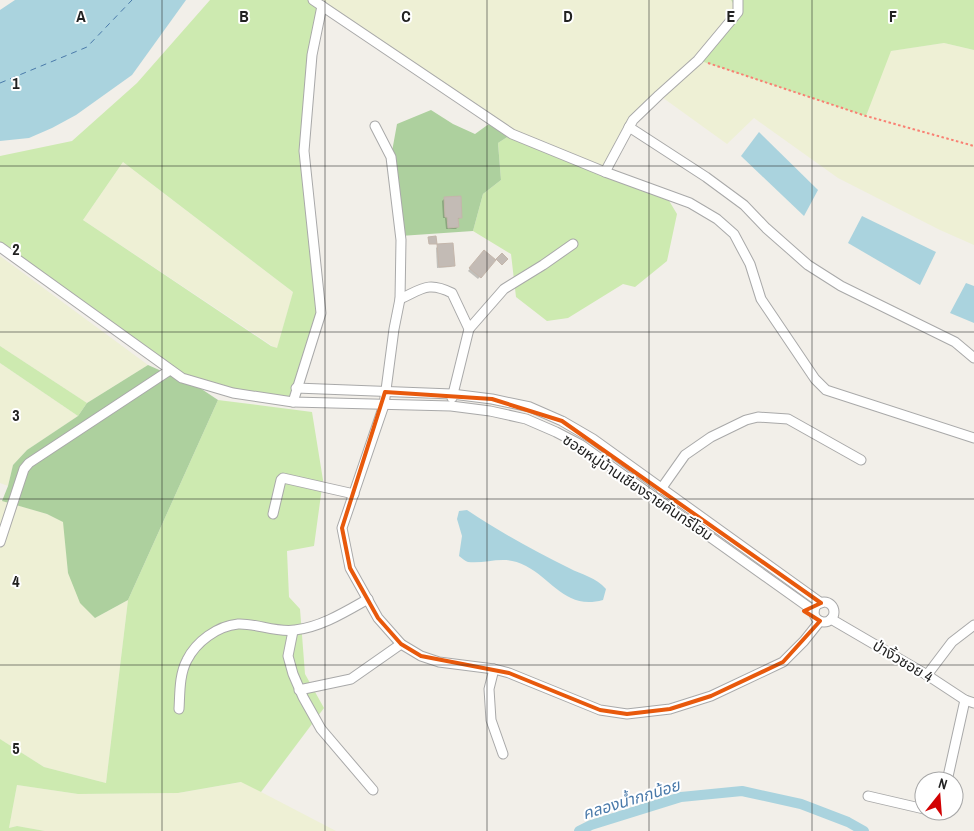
<svg xmlns="http://www.w3.org/2000/svg" width="974" height="831" font-family="'Archivo Narrow','Noto Sans Thai',sans-serif">
<rect width="100%" height="100%" fill="#f2efe9"/>
<g fill="#eef0d5">
<polygon points="314,0 731,0 738,12 866,115 890,51 944,43 974,50 974,245 940,230 838,178 754,118 727,144 659,95 633,120 605,172 512,134"/>
<polygon points="123,162 293,292 277,349 83,220"/>
<polygon points="0,256 148,365 87,403 0,346"/>
<polygon points="0,363 78,416 27,450 13,465 8,486 0,483"/>
<polygon points="0,500 47,514 64,522 68,573 95,618 128,600 106,783 44,767 0,739"/>
<polygon points="242,782 336,831 45,831 17,826 9,828 17,785 78,794 178,793"/>
</g>
<g fill="#cdeab0" fill-rule="evenodd">
<path d="M 210,0 L 313,0 L 322,6 L 304,151 L 321,313 L 293,402 L 182,378 L 0,247 L 0,156 L 72,141 L 137,83 ZM 123,162 L 293,292 L 277,348 L 271,346 L 83,220 Z"/>
<polygon points="731,0 974,0 974,50 944,43 891,51 866,116 698,60 738,12"/>
<polygon points="512,134 665,194 677,214 667,261 635,287 623,284 568,318 547,321 516,297 511,254 473,231 483,194 501,180 498,143"/>
<polygon points="0,346 87,403 78,416 0,363"/>
<polygon points="218,400 312,412 323,480 314,546 287,551 289,597 300,609 305,674 324,708 261,792 241,782 178,793 78,794 17,785 9,828 17,826 45,831 0,831 0,739 44,767 106,783 128,600"/>
</g>
<g fill="#add09e">
<polygon points="431,110 453,124 475,134 493,121 512,134 498,143 501,180 483,194 473,231 400,236 391,157 397,124"/>
<polygon points="148,365 200,388 218,400 128,600 95,618 80,603 68,573 63,522 47,514 2,501 8,486 13,465 27,450 78,416 87,403"/>
</g>
<g fill="#aad3de">
<polygon points="15,0 186,0 132,75 76,115 52,128 29,138 0,141 0,10"/>
<polygon points="759,132 818,190 804,216 741,156"/>
<polygon points="862,216 936,252 920,285 848,243"/>
<polygon points="966,283 974,286 974,323 950,313"/>
<path d="M 467,510 C 500,532 534,551 569,568 C 582,575 596,577 606,589 L 603,600 C 566,610 553,580 526,566 C 504,554 489,564 468,562 C 465,561 462,558 459,556 L 462,536 L 457,519 L 459,511 Z"/>
</g>
<g fill="#0003">
<polygon points="444,199 461,217 457,220 458,227 456,229 446,229 445,218 443,218 442,201"/>
<polygon points="438,246 453,265 451,267 437,268 436,248"/>
<polygon points="484,252 494,260 478,279 468,271"/>
</g>
<g fill="none" stroke-linecap="round" stroke-linejoin="round">
<polyline stroke="#aad3de" stroke-width="10" points="579,831 591,825 681,797 742,791 801,804 848,822 864,831"/>
<polyline stroke="#4a7aaa" stroke-width="1" stroke-dasharray="6 5" stroke-linecap="butt" points="0,83 87,47 132,0"/>
</g>
<g fill="#c3bbb5" stroke="#c4b6ab">
<polygon points="461,196 462,218 458,218 459,227 448,228 447,217 445,217 444,197"/>
<polygon points="436,236 437,244 429,244 428,237"/>
<polygon points="453,243 455,266 439,267 437,244"/>
<polygon points="484,250 496,260 481,278 469,268"/>
<polygon points="502,253 508,259 502,265 496,259"/>
</g>
<g fill="none" stroke-linecap="round" stroke-linejoin="round">
<g stroke="#a9a9a9" stroke-width="11">
<g id="minor">
<polyline points="313,0 512,134 605,172 690,203 717,219 734,234 750,264 761,299 815,379 826,390 974,438"/>
<polyline points="375,126 391,157 401,240 400,299 394,329 384,405 342,528 350,568 378,618 401,644 421,656 439,662 494,669 509,673 600,710 627,714 670,709 711,696 783,662 804,641 820,621"/>
<polyline points="629,127 706,177 744,205 766,228 808,265 841,286 955,342 974,358"/>
<polyline points="605,172 633,120 659,95 698,60 738,12 738,0"/>
<polyline points="0,247 182,378 233,393 293,402 451,406 490,411 526,419 556,432 581,445 814,611"/>
<path d="M 400,299 C 422,289 428,281 452,293 L 469,329 L 452,398"/>
<polyline points="469,329 504,289 543,265 573,244"/>
<polyline points="296,388 452,394 492,399 530,407 562,421 593,439 821,603"/>
<polyline points="293,402 321,313 304,151 312,55 322,6"/>
<polyline points="661,489 685,455 711,437 746,420 758,417 788,419 861,460"/>
<polyline points="273,514 281,480 283,478 354,494"/>
<polyline points="0,542 24,469 29,463 170,370"/>
<circle cx="824" cy="612" r="10"/>
<polyline points="831,619 927,675 965,700 974,703"/>
<polyline points="293,631 288,656 293,674 303,697 321,729 373,790"/>
<polyline points="494,669 489,689 491,720 503,754"/>
<polyline points="927,675 952,642 974,625"/>
<polyline points="299,690 351,679 401,644"/>
<path d="M 179,709 C 180,694 179,675 187,660 C 196,642 217,626 238,624 C 256,623 276,633 295,630 C 321,627 345,612 368,599"/>
<polyline points="947,781 965,700"/>
<polyline points="868,796 924,809"/>
</g>
</g>
<polyline stroke="#f98073" stroke-width="2" stroke-dasharray="2.5 2.5" stroke-linecap="butt" points="708,63 866,116 974,146"/>
<use href="#minor" stroke="#fff" stroke-width="9"/>
</g>
<path fill="none" stroke="#e8590c" stroke-width="4" stroke-linejoin="round" d="M 385,392 L 492,399 L 562,421 L 821,603 L 804,611 L 820,621 L 783,662 L 711,696 L 670,709 L 627,714 L 600,710 L 509,673 L 421,656 L 401,644 L 378,618 L 350,568 L 342,528 Z"/>
<path fill="none" stroke="#222" stroke-width="1" stroke-opacity="0.55" d="M 162,0 L 162,831M 325,0 L 325,831M 487,0 L 487,831M 649,0 L 649,831M 812,0 L 812,831M 0,166 L 974,166M 0,332 L 974,332M 0,499 L 974,499M 0,665 L 974,665"/>
<g text-anchor="middle" dominant-baseline="central" stroke-width="4" stroke-linejoin="round" paint-order="stroke">
<g font-size="15" fill="#222" stroke="#fff">
<text transform="translate(638 487) rotate(34)">ซอยหมู่บ้านเชียงรายคันทรีโฮม</text>
<text transform="translate(903 661) rotate(31)">ป่างิ้วซอย 4</text>
</g>
<g font-size="16" font-style="italic" fill="#4a7aaa" stroke="#fff">
<text transform="translate(631 799) rotate(-17)">คลองน้ำกกน้อย</text>
</g>
</g>
<g font-size="16" text-anchor="middle" font-weight="bold" fill="#222" stroke="#fff" stroke-width="4" stroke-linejoin="round" paint-order="stroke">
<text x="81" y="22">A</text>
<text x="244" y="22">B</text>
<text x="406" y="22">C</text>
<text x="568" y="22">D</text>
<text x="731" y="22">E</text>
<text x="893" y="22">F</text>
<text x="16" y="89">1</text>
<text x="16" y="255">2</text>
<text x="16" y="421">3</text>
<text x="16" y="587">4</text>
<text x="16" y="754">5</text>
</g>
<g transform="translate(939 796) rotate(17)"><circle r="24" fill="#ffffff" stroke="#a7a7a7"/>
<path d="M0-4L9 19L0 12L-9 19Z" fill="#d20203"/>
<text y="-8" font-size="14" font-weight="bold" text-anchor="middle" fill="#222222">N</text>
</g>
</svg>
